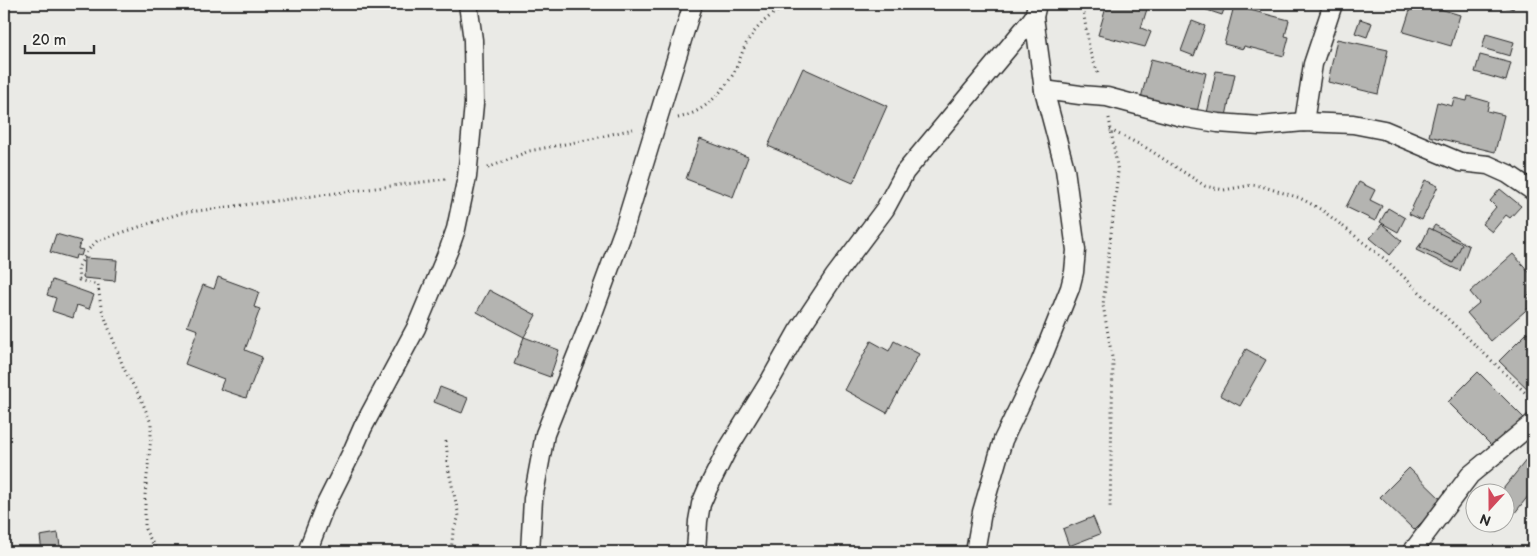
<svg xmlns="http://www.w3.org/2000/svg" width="1537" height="556" font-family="'Balsamiq Sans',sans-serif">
<rect width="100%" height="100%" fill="#eaeae6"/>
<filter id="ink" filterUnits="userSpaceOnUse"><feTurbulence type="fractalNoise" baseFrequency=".02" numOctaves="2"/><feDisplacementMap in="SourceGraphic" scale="10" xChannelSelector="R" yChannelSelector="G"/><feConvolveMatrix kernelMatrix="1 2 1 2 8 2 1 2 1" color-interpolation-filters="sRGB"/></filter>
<g filter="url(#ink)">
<g fill="#b4b4b1" stroke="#2b2b2b">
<polygon points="523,4 559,4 544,8 532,7"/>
<polygon points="1107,4 1140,4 1148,6 1141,28 1151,32 1145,47 1098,35"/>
<polygon points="1189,4 1226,4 1222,15"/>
<polygon points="1412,4 1424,4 1460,15 1451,46 1403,32"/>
<polygon points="1498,4 1515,4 1513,9"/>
<polygon points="1234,6 1289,20 1285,36 1289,37 1284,56 1244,46 1243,49 1224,44"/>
<polygon points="1360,19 1372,23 1367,37 1355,33"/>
<polygon points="1192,21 1205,26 1194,56 1181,51"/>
<polygon points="1486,34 1514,42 1510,56 1482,48"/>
<polygon points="1337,39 1388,50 1378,94 1328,82"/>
<polygon points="1480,55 1511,63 1506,81 1475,72"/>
<polygon points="1151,59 1206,73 1197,112 1141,98"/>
<polygon points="803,68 887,106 853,183 768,146"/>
<polygon points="1216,71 1235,74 1226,116 1207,113"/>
<polygon points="1468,96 1489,102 1487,111 1504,115 1495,152 1429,136 1437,102 1452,106 1454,98 1467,101"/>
<polygon points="700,139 748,157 733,197 686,179"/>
<polygon points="1425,180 1438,186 1422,220 1409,214"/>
<polygon points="1359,182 1375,190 1370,200 1382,206 1375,221 1346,207"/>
<polygon points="1500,189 1521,206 1510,218 1506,215 1492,232 1482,224 1496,207 1490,201"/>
<polygon points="1388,208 1405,218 1398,232 1380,222"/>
<polygon points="1382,224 1402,241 1390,255 1370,238"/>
<polygon points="1435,225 1469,246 1460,271 1416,250"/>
<polygon points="1429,228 1462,244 1453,263 1420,247"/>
<polygon points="56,234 81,241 78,249 83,250 81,256 76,255 75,259 50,252"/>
<polygon points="1513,254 1533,276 1533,290 1527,296 1533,304 1491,341 1467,313 1479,303 1470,292"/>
<polygon points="84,258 117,260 115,281 83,278"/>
<polygon points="218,277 259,292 254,307 260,309 245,350 262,357 246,398 220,389 224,379 185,364 198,330 187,326 203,285 214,289"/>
<polygon points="52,280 94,295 89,309 77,305 73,318 52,311 56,298 47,295"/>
<polygon points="489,290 536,315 524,337 477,312"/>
<polygon points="1533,327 1533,394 1499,361"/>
<polygon points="524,337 559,350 550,377 514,364"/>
<polygon points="871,341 889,351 894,341 919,354 887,413 845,390"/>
<polygon points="1246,349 1266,360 1240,406 1220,395"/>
<polygon points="1478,372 1526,420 1496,450 1448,402"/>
<polygon points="440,387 468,398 462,413 434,402"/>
<polygon points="1527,459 1533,464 1533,490 1502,529 1496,524 1504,524 1504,494 1499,494"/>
<polygon points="1409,468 1443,501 1414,530 1380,497"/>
<polygon points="1093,517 1100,534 1069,546 1063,529"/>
<polygon points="58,533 61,552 42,552 40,536"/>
<polygon points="1064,548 1066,552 1055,552"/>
</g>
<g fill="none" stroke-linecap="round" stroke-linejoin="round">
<g stroke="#2b2b2b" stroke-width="21">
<g id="street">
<polyline points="1044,90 1080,95 1107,97 1182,117 1218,123 1260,126 1304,122 1353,124 1384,130 1460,162 1488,165 1508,174 1533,191"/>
<polyline points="1304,122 1313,64 1333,4"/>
<polyline points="307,552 324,508 352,452 363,427 416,328 449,249 456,229 467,177 474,104 473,40 468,4"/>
<polyline points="530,552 533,499 545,434 591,319 624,229 693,4"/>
<polyline points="696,552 698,521 701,504 707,490 726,452 771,379 798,331 834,277 885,209 905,172 1034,17"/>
<polyline points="975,552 982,512 1003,440 1040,363 1070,288 1074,272 1076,250 1065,169 1044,90 1034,17 1037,4"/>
<polyline points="1412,552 1470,475 1533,423"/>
</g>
</g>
<g stroke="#2b2b2b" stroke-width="3" stroke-dasharray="1 4" stroke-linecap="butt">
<polyline points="1082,4 1090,52 1099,76"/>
<path d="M 678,118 C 702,113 719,96 732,76 C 738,66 741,54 746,44 C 756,26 771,14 788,4"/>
<polyline points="1109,118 1118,172 1103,305 1113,363 1110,510"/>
<polyline points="1110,130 1145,147 1205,186 1224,190 1252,185 1261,186 1300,198 1322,210 1386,260 1533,400"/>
<polyline points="488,168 529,151 591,139 633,129"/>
<polyline points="446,441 449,472 459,516 453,532 451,552"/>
<polyline points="157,552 145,529 145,495 151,438 151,423 141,399 124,369 101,307 98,285 79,280 78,268 88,250 97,241 181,213 446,179"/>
</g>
<use href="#street" stroke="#f6f6f2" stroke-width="18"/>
</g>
</g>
<rect width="1537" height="556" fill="none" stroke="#f6f6f2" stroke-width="20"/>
<rect x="10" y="10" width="1517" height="536" fill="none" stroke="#2b2b2b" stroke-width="2" filter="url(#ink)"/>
<g transform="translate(1490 508) rotate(201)"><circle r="24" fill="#f6f6f2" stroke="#a5a5a2"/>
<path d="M0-4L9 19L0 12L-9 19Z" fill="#d1495b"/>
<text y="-8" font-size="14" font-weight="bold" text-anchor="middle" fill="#2b2b2b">N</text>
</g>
<path d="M25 45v8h69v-8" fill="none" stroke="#2b2b2b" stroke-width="2.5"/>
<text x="32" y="45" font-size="15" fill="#2b2b2b" stroke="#f6f6f2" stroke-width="4" paint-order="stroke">20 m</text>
</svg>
